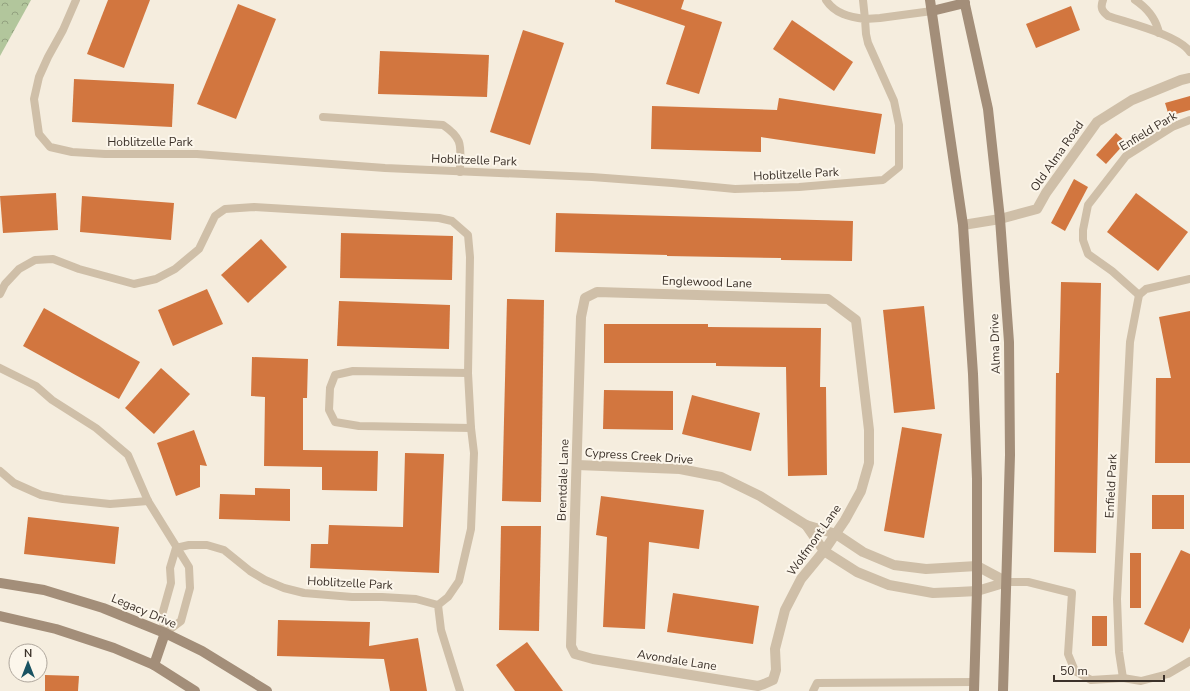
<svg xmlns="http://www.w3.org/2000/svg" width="1190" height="691" font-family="'Nunito Sans',sans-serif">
<defs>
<pattern id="forest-crowns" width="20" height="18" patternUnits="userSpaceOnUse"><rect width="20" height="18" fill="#b2c69c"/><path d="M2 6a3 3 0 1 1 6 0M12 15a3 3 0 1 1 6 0" fill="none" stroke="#92a17f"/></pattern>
</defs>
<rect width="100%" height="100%" fill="#f5edde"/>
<polygon fill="url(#forest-crowns)" points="0,0 31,0 0,56"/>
<g fill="#d2763f">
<polygon points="108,0 150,0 124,68 87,54"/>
<polygon points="615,0 684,0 681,9 722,22 699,94 666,84 685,26 615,2"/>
<polygon points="238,4 276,19 236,119 197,104"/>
<polygon points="1071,6 1080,30 1036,48 1026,24"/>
<polygon points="792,20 853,62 834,91 773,49"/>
<polygon points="523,30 564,43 530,145 490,132"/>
<polygon points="380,51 489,55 487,97 378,94"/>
<polygon points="74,79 174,84 172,127 72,122"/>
<polygon points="1190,96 1190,110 1169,116 1165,103"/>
<polygon points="779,98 882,114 875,154 761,137 761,152 651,149 652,106 777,110"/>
<polygon points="1116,133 1126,142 1106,164 1096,155"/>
<polygon points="1074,179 1088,187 1065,231 1051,223"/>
<polygon points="56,193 58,230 3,233 0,196"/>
<polygon points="1136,193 1188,232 1158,271 1107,232"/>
<polygon points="82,196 174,203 171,240 80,232"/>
<polygon points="556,213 853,221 852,261 781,260 781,258 667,256 667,255 555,252"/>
<polygon points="341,233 453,236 452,280 340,278"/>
<polygon points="261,239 287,267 248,303 221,275"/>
<polygon points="1061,282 1101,283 1096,553 1054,552 1056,373 1059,373"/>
<polygon points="207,289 223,324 173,346 158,310"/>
<polygon points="507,299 544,300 541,502 502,501"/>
<polygon points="339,301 450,305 449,349 337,346"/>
<polygon points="924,306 935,409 894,413 883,310"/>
<polygon points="44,308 140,362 119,399 23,346"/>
<polygon points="1190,311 1190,463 1155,463 1156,378 1171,378 1159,317"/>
<polygon points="604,324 708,324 708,327 821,328 820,387 826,387 827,475 788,476 786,367 716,366 716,363 604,363"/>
<polygon points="252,357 308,359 307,398 303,398 303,450 378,451 377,491 322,490 322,467 264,466 265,397 251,396"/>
<polygon points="161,368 190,394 154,434 125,408"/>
<polygon points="604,390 673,391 673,430 603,429"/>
<polygon points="692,395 760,413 751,451 682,434"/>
<polygon points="902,427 942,434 924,538 884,531"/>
<polygon points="194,430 207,466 200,465 200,487 176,496 157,443"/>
<polygon points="405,453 444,454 439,573 310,568 311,544 328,544 329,525 403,527"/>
<polygon points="255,488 290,489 290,521 219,519 220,494 255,495"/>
<rect x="1152" y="495" width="32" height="34"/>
<polygon points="601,496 704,510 699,549 649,542 645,629 603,627 607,537 596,535"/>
<polygon points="28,517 119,527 115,564 24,554"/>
<polygon points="501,526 541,526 539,631 499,630"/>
<polygon points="1181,550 1190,554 1190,628 1183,643 1144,624"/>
<rect x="1130" y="553" width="11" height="55"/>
<polygon points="673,593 759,606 753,644 667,632"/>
<rect x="1092" y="616" width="15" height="30"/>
<polygon points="278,620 370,622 369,646 418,638 427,691 390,691 384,659 277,656"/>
<polygon points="527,642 563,691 515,691 496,665"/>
<polygon points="45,675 79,676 78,691 45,691"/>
</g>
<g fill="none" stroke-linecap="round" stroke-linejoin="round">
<g stroke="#cfbfa8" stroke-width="8">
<path d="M 76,0 L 63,30 L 48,57 L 39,77 L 34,99 L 39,134 L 50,147 L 72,152 L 105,154 L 197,154 L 385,168 L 592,177 L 672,183 L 735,189 L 799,187 L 883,180 L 899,167 L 899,125 L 894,101 L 868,43 L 866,34 L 865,19 C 850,17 835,14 826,0"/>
<polyline points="863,0 865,19 880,18 932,11"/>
<path d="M 1103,0 C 1100,8 1102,11 1108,16 C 1128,23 1179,35 1190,52"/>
<path d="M 1135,0 C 1147,8 1156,19 1159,33"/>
<path d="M 323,117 L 443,125 C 465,140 460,147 460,172"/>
<polyline points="0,294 5,284 19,269 35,260 53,259 79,269 134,284 156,279 175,269 199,249 215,216 225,209 254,207 439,218 452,221 468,235 470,257 468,373 471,428 474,453 471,529 459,581 448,597 438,605"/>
<polyline points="1139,295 1112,271 1088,254 1083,240 1083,230 1088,205 1126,156 1172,127 1190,120"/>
<polyline points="0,368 36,386 52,400 96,428 128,455 148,501 189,567 190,588 181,621 165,633 162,615 171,583 170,568 176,548"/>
<polyline points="468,373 353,371 335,375 330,388 329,410 335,422 359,426 471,428"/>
<polyline points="0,471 14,483 41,495 63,499 110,504 148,501"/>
<polyline points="176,548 189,545 207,545 224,550 250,571 265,580 284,588 304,593 352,597 382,597 416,599 438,605 441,630 460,691"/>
<polyline points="1007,582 1028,582 1072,593 1068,654 1075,671 1091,680 1123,678 1141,681 1168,674 1190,661"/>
<polyline points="1123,678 1119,652 1117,599 1130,342 1139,295 1146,289 1190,279"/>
<polyline points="813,691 817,683 974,682"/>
</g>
<g stroke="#cfbfa8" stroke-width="10">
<polyline points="963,225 1000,219 1037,209 1046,193 1097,122 1132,100 1181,80 1190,78"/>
<polygon points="597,292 828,299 856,320 869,430 869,463 861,491 845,520 824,551 801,579 785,610 775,649 776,670 773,680 764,684 758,686 593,659 575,654 571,646 581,317 585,298"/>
<polyline points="577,465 680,469 721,477 760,496 806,525 836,534 863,552 894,565 926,569 977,566 1007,582"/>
<polyline points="806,525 824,551 857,572 889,585 933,593 958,592 977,591 1007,582"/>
</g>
<g stroke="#a38e79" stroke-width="10">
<polyline points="930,0 963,225 973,374 977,479 977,591 974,691"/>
<polyline points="964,0 988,109 1000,219 1009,342 1010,455 1003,691"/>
<polyline points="932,11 965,3"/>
<polyline points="0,583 44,590 103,608 165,633 202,651 267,691"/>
<polyline points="0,616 56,629 114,648 154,665 195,691"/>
<polyline points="154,665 165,633"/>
</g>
</g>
<g text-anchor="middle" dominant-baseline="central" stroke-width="4" stroke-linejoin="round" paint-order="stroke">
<g font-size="12" fill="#3b3129" stroke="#fcf6eb">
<text transform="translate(1148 131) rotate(-31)">Enfield Park</text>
<text x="150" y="142">Hoblitzelle Park</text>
<text transform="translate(1057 156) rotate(-55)">Old Alma Road</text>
<text transform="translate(474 160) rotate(2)">Hoblitzelle Park</text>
<text transform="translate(796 174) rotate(-3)">Hoblitzelle Park</text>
<text transform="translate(707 282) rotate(2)">Englewood Lane</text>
<text transform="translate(995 344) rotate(-92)">Alma Drive</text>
<text transform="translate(639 456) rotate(4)">Cypress Creek Drive</text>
<text transform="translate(563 480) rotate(-88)">Brentdale Lane</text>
<text transform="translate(1111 486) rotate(-87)">Enfield Park</text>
<text transform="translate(814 540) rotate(-55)">Wolfmont Lane</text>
<text transform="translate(350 583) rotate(3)">Hoblitzelle Park</text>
<text transform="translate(144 611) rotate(23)">Legacy Drive</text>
<text transform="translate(677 660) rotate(9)">Avondale Lane</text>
</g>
</g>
<g transform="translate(28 663)"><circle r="19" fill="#fcf6eb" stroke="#afa79d"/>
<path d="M0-3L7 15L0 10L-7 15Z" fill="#1a5362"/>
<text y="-6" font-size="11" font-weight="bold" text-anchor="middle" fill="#3b3129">N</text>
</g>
<path d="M1054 675v6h110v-6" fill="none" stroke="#3b3129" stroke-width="2"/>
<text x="1060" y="675" font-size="12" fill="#3b3129" stroke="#fcf6eb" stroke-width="3" paint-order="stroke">50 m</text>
</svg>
